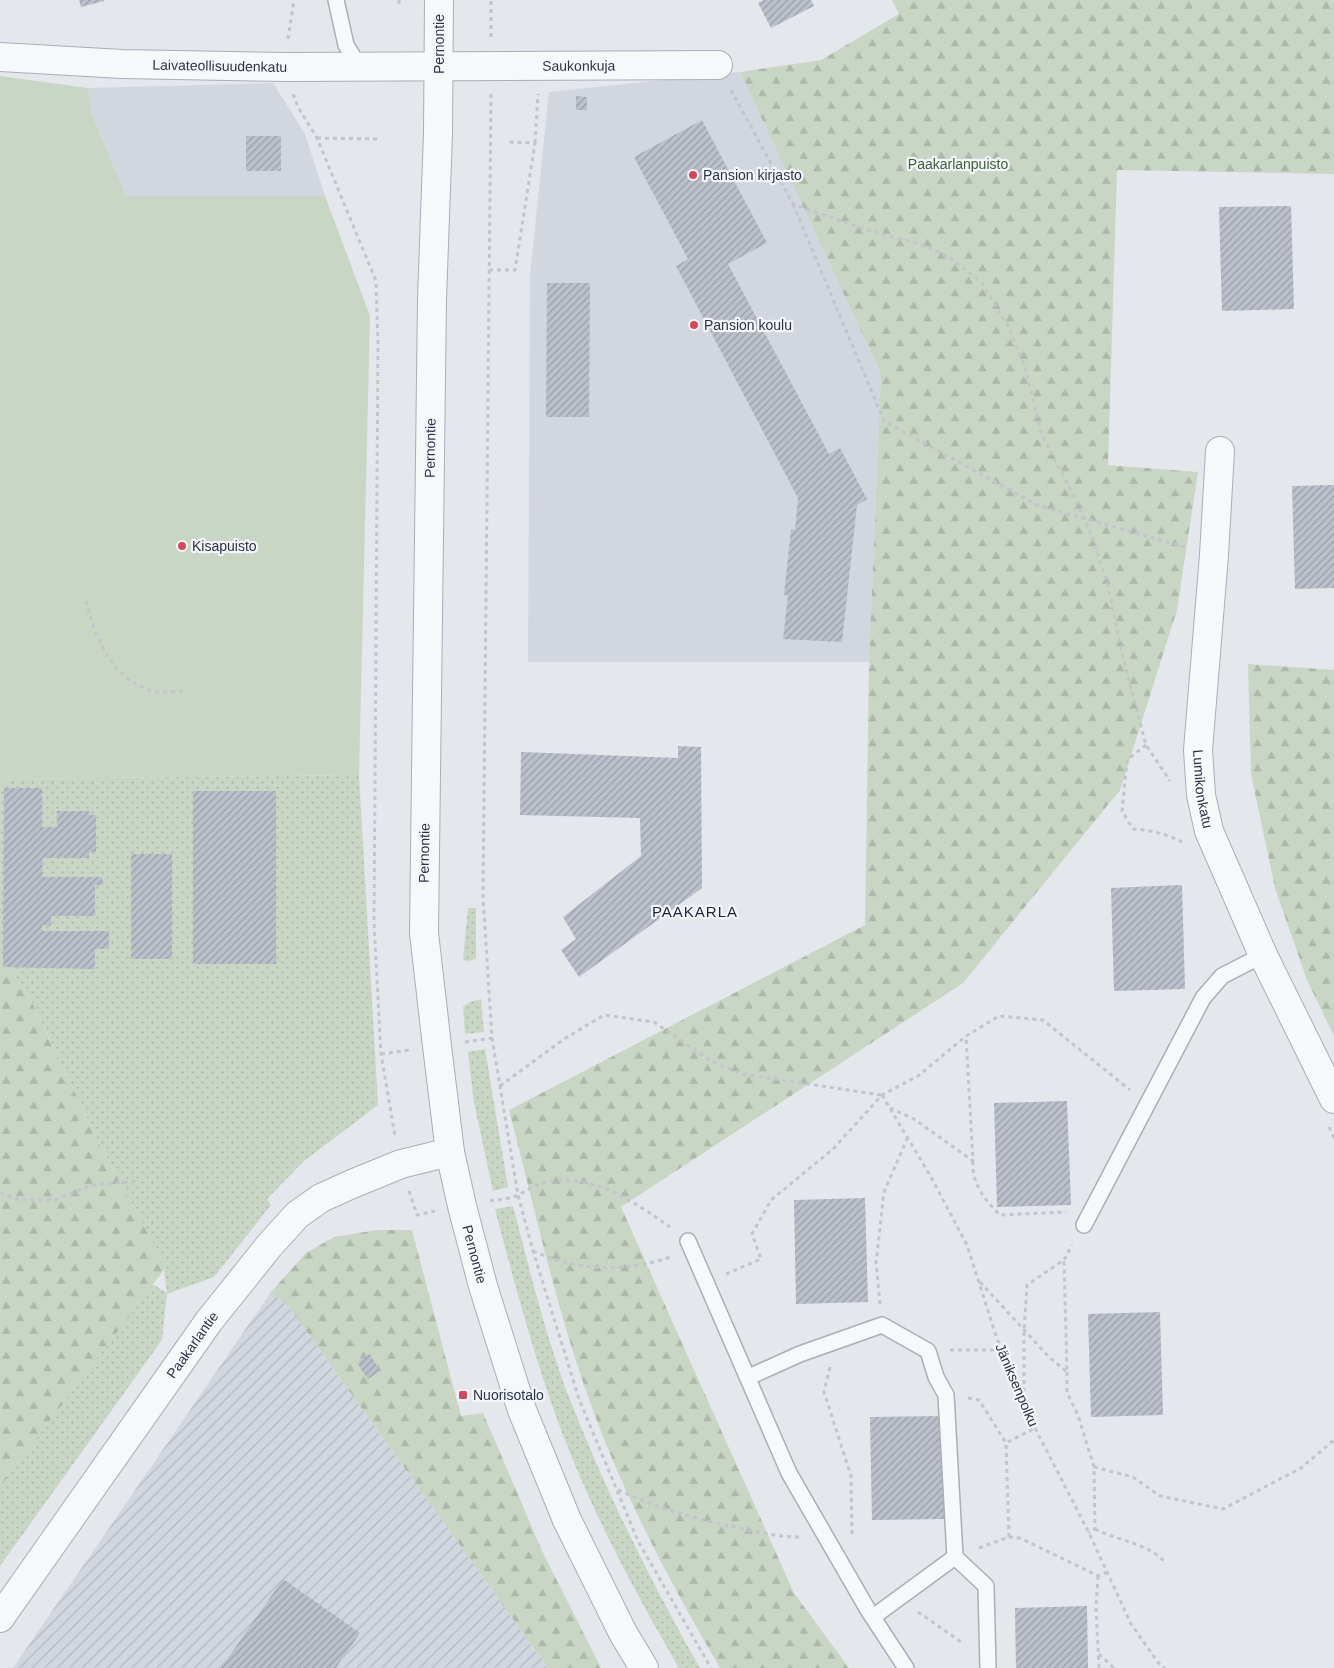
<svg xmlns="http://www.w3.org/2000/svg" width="1334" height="1668" font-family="Helvetica,sans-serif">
<defs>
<pattern id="industrial-furrows" width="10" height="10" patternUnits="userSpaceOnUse" patternTransform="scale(1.25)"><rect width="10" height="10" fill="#d2d6de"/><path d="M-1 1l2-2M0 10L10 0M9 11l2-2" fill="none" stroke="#b4b8c0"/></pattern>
<pattern id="green-dots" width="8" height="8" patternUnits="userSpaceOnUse" patternTransform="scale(1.25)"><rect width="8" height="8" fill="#c9d6c5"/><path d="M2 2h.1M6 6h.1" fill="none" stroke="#adb8ab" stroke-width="1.8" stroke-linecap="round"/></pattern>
<pattern id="forest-firs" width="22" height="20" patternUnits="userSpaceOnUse" patternTransform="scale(1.25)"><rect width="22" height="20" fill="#c9d6c5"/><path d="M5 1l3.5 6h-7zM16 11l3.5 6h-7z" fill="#adb8ab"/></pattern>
<pattern id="building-hatch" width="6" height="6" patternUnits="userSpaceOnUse" patternTransform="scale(1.25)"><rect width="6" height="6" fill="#bbc0ca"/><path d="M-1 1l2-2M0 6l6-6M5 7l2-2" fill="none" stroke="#989da6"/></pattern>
</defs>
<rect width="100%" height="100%" fill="#e4e7ec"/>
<g fill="#d2d6de">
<polygon points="740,72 881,374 869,662 528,662 530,276 549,92"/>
<polygon points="273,83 305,134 325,196 126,196 91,112 88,88"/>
</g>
<polygon fill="url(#industrial-furrows)" points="271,1292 289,1307 548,1668 13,1668"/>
<g fill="url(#green-dots)">
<polygon points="359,775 378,1105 304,1161 267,1199 271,1205 214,1277 167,1294 162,1340 0,1566 0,1290 124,1267 167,1293 163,1262 100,1145 31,1000 0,953 0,785 11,779"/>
<polygon points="468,908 476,908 476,959 467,961 463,960"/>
<polygon points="481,999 484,1032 465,1034 463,1007 470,1002"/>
<polygon points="485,1049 508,1187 493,1191 474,1103 468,1052"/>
<path d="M 513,1206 C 530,1271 546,1339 571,1402 C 607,1494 651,1582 700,1668 L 679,1668 C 630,1584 584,1497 552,1405 C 530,1341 512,1275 495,1209 Z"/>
</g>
<g fill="url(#forest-firs)">
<path d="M 892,0 L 1334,0 L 1334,174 L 1117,170 L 1108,465 L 1198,472 L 1177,610 L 1120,790 L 963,983 L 621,1207 L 794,1593 L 849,1668 L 720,1668 C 667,1577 618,1485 584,1385 C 553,1295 533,1202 509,1110 L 865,925 L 869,662 L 881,374 L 740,72 L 821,60 L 899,14 Z"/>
<polygon points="1248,664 1334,670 1334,1036 1307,980 1275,888 1251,774"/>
<polygon points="0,953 31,1000 100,1145 166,1267 0,1487"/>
<polygon points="377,1230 412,1230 461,1416 483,1413 543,1553 601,1668 548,1668 289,1307 271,1292 306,1253 334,1237"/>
</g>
<polygon fill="#c9d6c5" points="0,76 88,88 91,112 126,196 325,196 370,316 359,775 11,779 0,785"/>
<g fill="url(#building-hatch)">
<polygon points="79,0 104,0 104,1 81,7"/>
<polygon points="764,0 811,0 814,6 771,28 758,3"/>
<polygon points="576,96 587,97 587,110 576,110"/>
<polygon points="702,120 767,243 728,264 829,454 840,448 867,499 857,505 842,642 783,639 788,595 784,595 791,529 795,530 798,498 676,266 688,259 634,157"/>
<rect x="246" y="136" width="35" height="35"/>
<polygon points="1291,206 1294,309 1222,311 1219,207"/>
<polygon points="547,283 590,283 589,417 546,417"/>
<polygon points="1334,485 1334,588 1295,589 1292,486"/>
<polygon points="678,746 701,747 702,888 579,977 561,950 576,939 563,917 641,856 640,818 520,815 521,752 678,758"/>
<polygon points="4,788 42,788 42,827 57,827 57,811 89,811 89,815 96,815 96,852 89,852 89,858 43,858 42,877 102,877 103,885 95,885 95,916 51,916 51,926 42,925 42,931 109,931 109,949 95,949 95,969 3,967"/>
<rect x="193" y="791" width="83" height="173"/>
<rect x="131" y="854" width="41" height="105"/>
<polygon points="1182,885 1185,989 1114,991 1111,888"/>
<polygon points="1067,1101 1071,1205 997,1207 994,1103"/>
<polygon points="865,1198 868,1302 796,1304 794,1200"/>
<polygon points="1160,1312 1163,1415 1091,1417 1088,1314"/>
<polygon points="370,1354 380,1371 368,1379 357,1363"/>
<polygon points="942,1416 945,1519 872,1520 870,1417"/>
<polygon points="283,1579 360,1633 336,1668 221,1668"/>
<polygon points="1087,1606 1088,1668 1016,1668 1015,1608"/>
</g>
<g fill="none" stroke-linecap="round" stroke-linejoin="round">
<g stroke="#a9aeb7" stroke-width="18">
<g id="service">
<polyline points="336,0 346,45 360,68"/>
<polyline points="1084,1225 1203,998 1222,976 1263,955"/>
<polyline points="688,1241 789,1473 868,1610 906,1668"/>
<polyline points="749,1377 800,1354 882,1325 928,1351 936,1377 946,1395 955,1557 986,1586 988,1668"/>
<polyline points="873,1617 955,1557"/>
</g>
</g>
<g stroke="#a9aeb7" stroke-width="30">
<g id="minor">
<path id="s1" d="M 0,57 L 122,64 L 287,67 L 718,65"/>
<path id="s2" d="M 1220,451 L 1214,555 L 1198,750 L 1201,795 L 1209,831 L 1263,955 L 1334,1099"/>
</g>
</g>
<g stroke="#a9aeb7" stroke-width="30">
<g id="tertiary">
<path id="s3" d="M 439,0 L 438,133 L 432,299 L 424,933 L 437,1046 L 450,1152 L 462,1206 L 483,1286 L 522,1410 L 567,1520 L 623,1633 L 644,1668"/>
<path id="s4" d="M 0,1618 L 209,1321 L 269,1246 L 297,1215 L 321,1198 L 352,1184 L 401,1164 L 450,1152"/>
</g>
</g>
<g stroke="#c2c5cb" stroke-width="3" stroke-dasharray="4 4" stroke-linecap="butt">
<polyline points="399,0 399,4"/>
<polyline points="491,37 491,0"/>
<polyline points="288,39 294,0"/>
<polyline points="731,90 793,204 863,229 924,245 952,259 981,282 1008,326 1025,367 1042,435 1073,494 1093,539 1108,586 1123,658 1146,745 1170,781"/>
<polyline points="293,94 298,107 317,138 376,281 378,344 374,923 381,1054 395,1136"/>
<polyline points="491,94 483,897 492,1038 518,1195 533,1251 579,1399 638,1541 711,1668"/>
<polyline points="317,138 380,139"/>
<polyline points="535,143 538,94"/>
<polyline points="793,204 884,421 1037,505 1185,547"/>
<polyline points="489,270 515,270 535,143 508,142"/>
<path d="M 86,601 C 96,639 113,683 157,692 C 165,693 176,691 184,691"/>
<path d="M 1146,745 L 1127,760 L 1122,811 L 1133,829 C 1151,830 1166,834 1182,842"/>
<polyline points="465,1042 492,1038"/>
<polyline points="381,1054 410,1050"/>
<polyline points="500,1086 564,1039 604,1015 654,1022 711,1061 742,1074 881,1095"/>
<polyline points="882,1095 931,1177 967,1245 997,1339 1035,1428 1089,1533 1131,1624 1160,1665 1165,1668"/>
<polyline points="890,1108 914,1119 973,1161 966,1036"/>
<polyline points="1329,1127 1334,1138"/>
<path d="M 973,1161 C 971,1183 985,1200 1000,1215 L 1066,1212"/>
<polyline points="409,1191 417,1215 435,1211"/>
<polyline points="0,1193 20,1200 55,1200 92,1185 139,1181"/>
<path d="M 490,1201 C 499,1199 512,1199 520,1194 C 529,1189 537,1184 547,1182 C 594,1173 634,1202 670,1227"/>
<path d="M 533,1251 C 577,1271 625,1273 670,1257"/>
<polyline points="726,1274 761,1259 752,1234 771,1200 833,1149 882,1095 918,1076 966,1036 999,1016 1043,1020 1130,1090"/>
<polyline points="980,1282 1049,1357 1067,1372 1064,1260"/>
<polyline points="880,1304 876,1263 884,1192 907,1139"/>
<polyline points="950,1350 1002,1350"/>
<polyline points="830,1367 824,1392 851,1476 852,1536"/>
<polyline points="1067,1372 1067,1393 1078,1415 1094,1467 1095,1529 1089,1533"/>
<polyline points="968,1398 979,1400 1006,1443"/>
<polyline points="1024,1400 1024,1331 1027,1285 1064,1260 1072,1245"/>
<polyline points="1094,1467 1133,1477 1160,1496 1223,1509 1301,1468 1334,1440"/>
<path d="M 618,1490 C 657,1508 696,1519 738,1528 C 759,1532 778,1537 799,1537"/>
<path d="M 1095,1529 C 1119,1541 1147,1543 1165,1562"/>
<polyline points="1009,1537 1020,1538 1098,1576 1107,1572"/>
<polyline points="979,1548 1009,1537 1006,1443 1035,1428"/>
<polyline points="1098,1576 1096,1608 1099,1668"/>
<polyline points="918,1612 964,1644"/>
<polyline points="1099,1654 1114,1668"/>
</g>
<use href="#service" stroke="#f7f8fa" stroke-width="15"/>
<use href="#minor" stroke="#f7f8fa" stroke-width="28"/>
<use href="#tertiary" stroke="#f7f8fa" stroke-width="28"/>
</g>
<g fill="#d1495b" stroke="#f4f6f9" stroke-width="2">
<circle cx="693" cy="175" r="5"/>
<circle cx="694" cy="325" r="5"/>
<circle cx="182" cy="546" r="5"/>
<rect x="458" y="1390" width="10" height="10" rx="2.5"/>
</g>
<g text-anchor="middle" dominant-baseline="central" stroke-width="4.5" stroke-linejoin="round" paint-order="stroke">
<g font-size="14" fill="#2b3445" stroke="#f4f6f9">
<text transform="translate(439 44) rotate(-90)">Pernontie</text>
<text stroke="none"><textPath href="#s1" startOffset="579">Saukonkuja</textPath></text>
<text stroke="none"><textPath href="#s1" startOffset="220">Laivateollisuudenkatu</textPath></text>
<text transform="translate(430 448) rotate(-89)">Pernontie</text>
<text stroke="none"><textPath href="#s2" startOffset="339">Lumikonkatu</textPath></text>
<text transform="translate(424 853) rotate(-89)">Pernontie</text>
<text stroke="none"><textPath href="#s3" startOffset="1259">Pernontie</textPath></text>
<text stroke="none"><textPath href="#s4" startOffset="334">Paakarlantie</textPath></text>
<text transform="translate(1017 1385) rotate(67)">Jäniksenpolku</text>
</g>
<g font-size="14" fill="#3f6138" stroke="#f4f6f9">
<text x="958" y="164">Paakarlanpuisto</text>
</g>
<g font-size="14" fill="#2b3445" stroke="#f4f6f9" text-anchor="start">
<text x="703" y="175">Pansion kirjasto</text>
<text x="704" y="325">Pansion koulu</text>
<text x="192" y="546">Kisapuisto</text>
<text x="473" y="1395">Nuorisotalo</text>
</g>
<g font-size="15" letter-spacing="1" fill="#1d2536" stroke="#f4f6f9">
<text x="695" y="911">PAAKARLA</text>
</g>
</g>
</svg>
